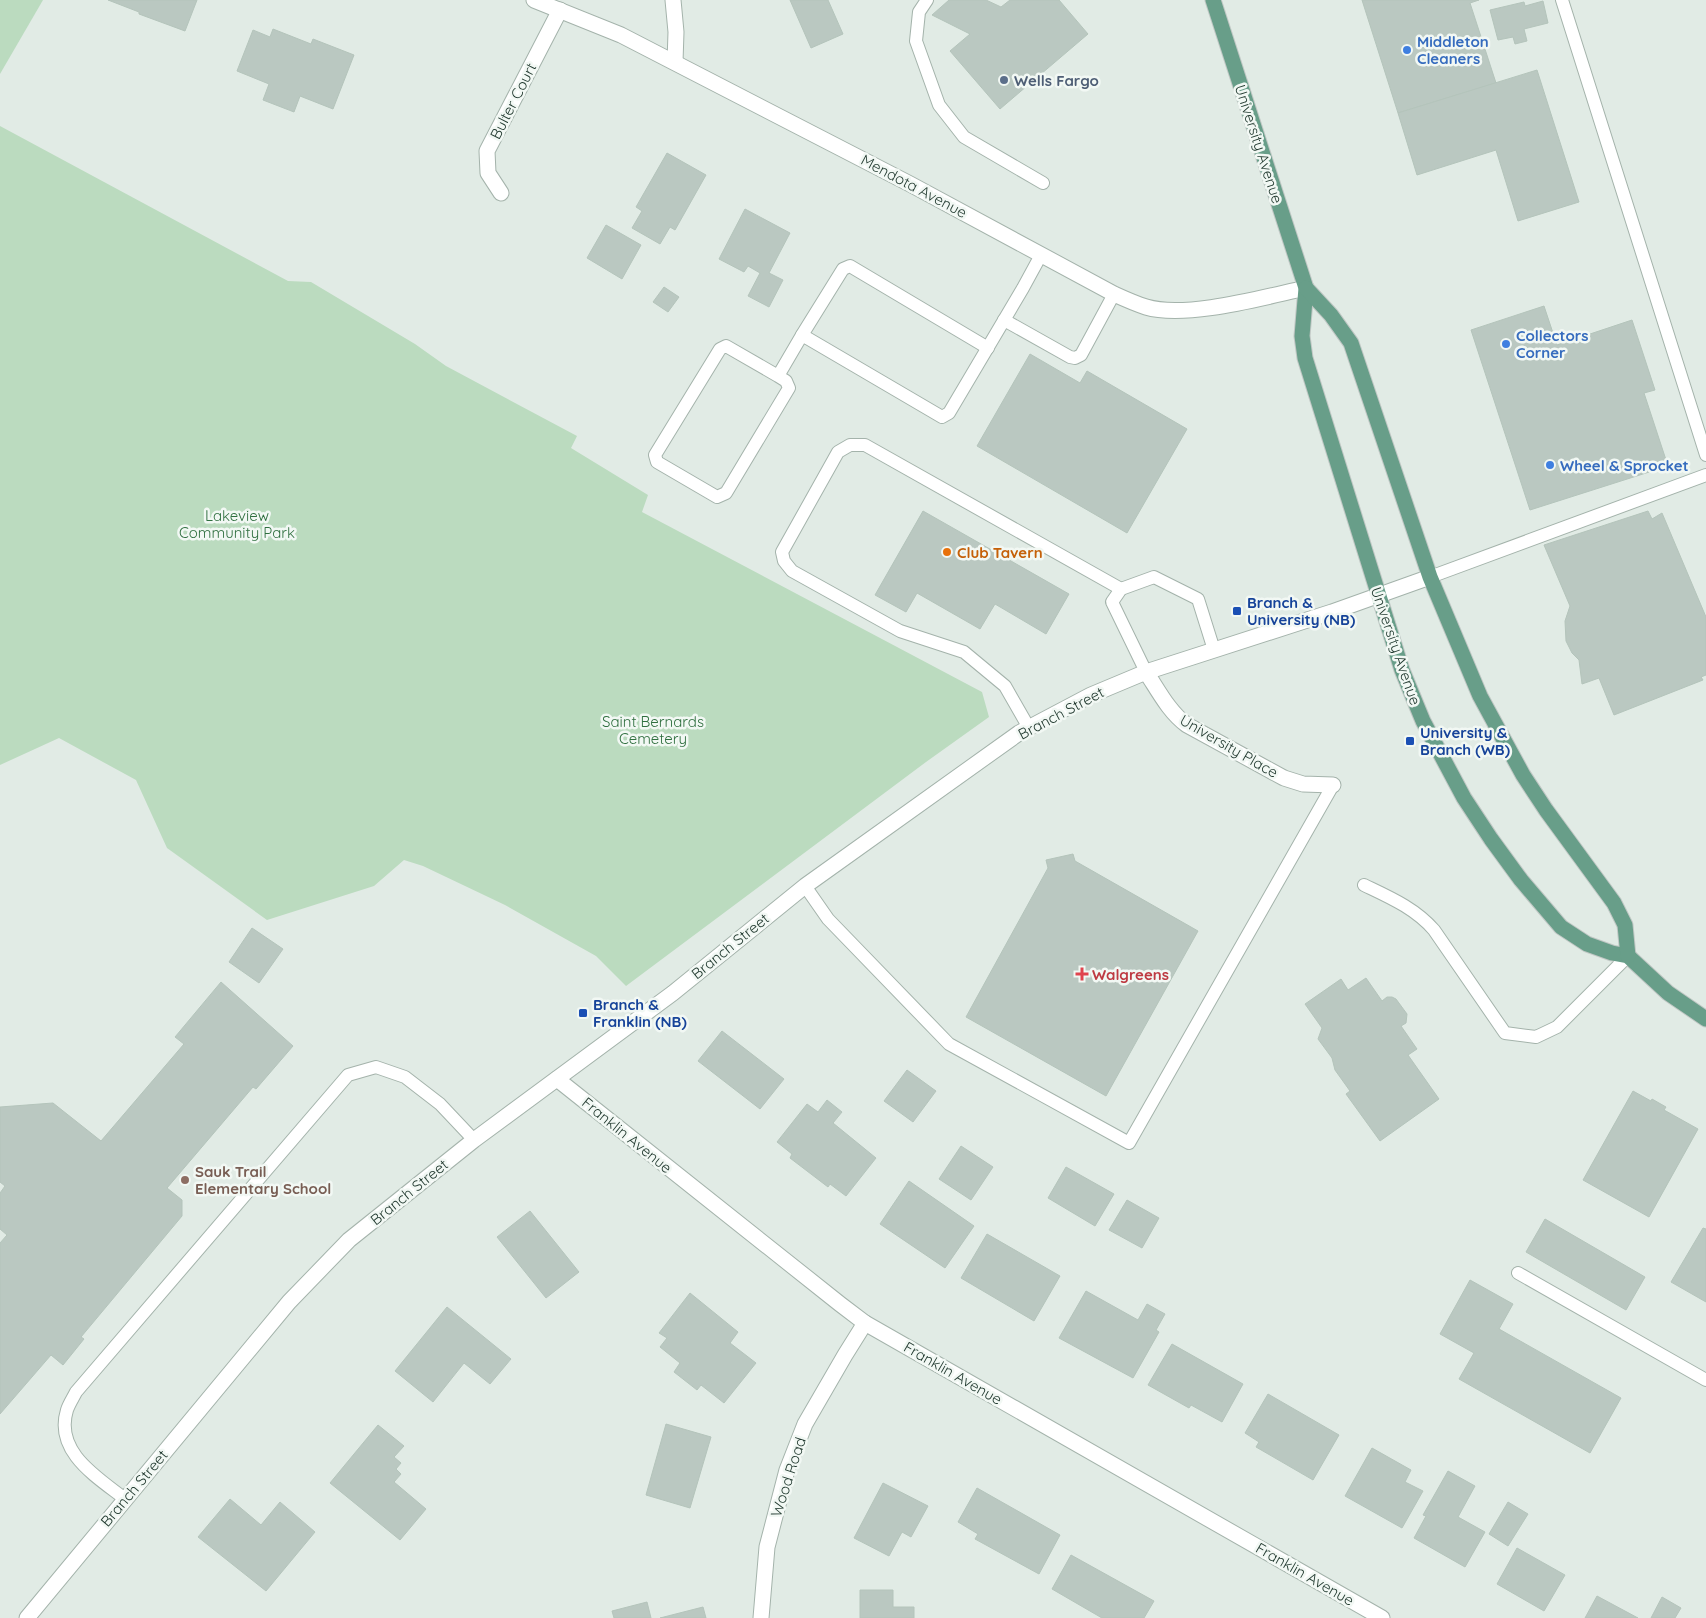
<svg xmlns="http://www.w3.org/2000/svg" width="1706" height="1618" font-family="Quicksand,sans-serif">
<rect width="100%" height="100%" fill="#e1ebe5"/>
<g fill="#bbdbbf">
<polygon points="0,0 43,0 0,74"/>
<polygon points="0,126 288,281 311,282 415,344 446,366 577,436 571,448 648,495 642,512 982,692 989,717 926,762 626,986 596,956 505,905 423,866 404,860 374,886 267,920 167,848 136,780 59,738 0,765"/>
</g>
<g fill="#bac8c1" stroke="#b4c4bb">
<polygon points="108,0 197,0 185,31 139,14 139,12"/>
<polygon points="790,0 828,0 843,34 811,48"/>
<polygon points="949,0 986,0 1001,7 1010,0 1059,0 1088,34 1000,109 950,51 970,34 932,15"/>
<polygon points="1362,0 1479,0 1470,3 1496,83 1398,113"/>
<polygon points="1543,1 1548,23 1524,29 1527,41 1515,44 1513,37 1498,40 1490,10 1524,2 1525,6"/>
<polygon points="273,29 311,44 313,39 354,55 333,109 300,96 294,112 263,100 269,84 237,71 253,30 270,37"/>
<polygon points="1537,70 1579,202 1518,221 1496,150 1417,175 1398,113"/>
<polygon points="667,153 706,175 675,230 670,227 660,244 632,228 642,211 636,207"/>
<polygon points="745,209 790,233 769,273 783,280 769,307 748,296 760,273 748,266 744,272 719,259"/>
<polygon points="606,225 641,245 622,279 587,258"/>
<polygon points="664,287 679,297 668,312 653,302"/>
<polygon points="1544,306 1557,345 1632,320 1655,390 1644,393 1668,466 1530,510 1471,330"/>
<polygon points="1030,354 1080,383 1087,371 1187,429 1127,533 977,446"/>
<polygon points="923,511 1069,594 1046,634 995,604 980,629 917,593 906,612 875,595"/>
<polygon points="1648,511 1652,519 1662,513 1706,617 1706,675 1701,677 1703,680 1614,715 1599,678 1582,684 1579,660 1572,653 1566,641 1565,621 1570,606 1544,545"/>
<polygon points="1073,854 1075,861 1198,931 1106,1096 966,1017 1048,868 1046,860"/>
<polygon points="252,928 283,949 259,983 229,962"/>
<polygon points="1366,978 1382,1001 1387,997 1392,997 1396,999 1407,1014 1406,1023 1401,1026 1417,1049 1408,1055 1439,1099 1380,1141 1346,1094 1350,1091 1335,1070 1332,1058 1318,1039 1322,1028 1305,1004 1341,979 1348,990"/>
<polygon points="221,982 293,1046 256,1089 253,1087 167,1188 182,1200 182,1216 81,1337 84,1339 63,1365 51,1355 0,1414 0,1243 7,1235 0,1229 0,1193 5,1186 0,1182 0,1107 53,1103 101,1141 184,1044 175,1037"/>
<polygon points="722,1031 784,1079 760,1109 698,1061"/>
<polygon points="907,1070 936,1091 913,1122 884,1101"/>
<polygon points="1633,1091 1651,1101 1652,1099 1666,1107 1664,1110 1698,1129 1649,1217 1583,1180"/>
<polygon points="827,1100 842,1112 833,1123 876,1158 846,1196 830,1184 828,1187 790,1158 792,1154 777,1142 807,1104 818,1112"/>
<polygon points="961,1146 993,1167 971,1200 939,1179"/>
<polygon points="1066,1167 1114,1194 1095,1226 1048,1198"/>
<polygon points="909,1181 974,1226 945,1268 880,1224"/>
<polygon points="1127,1200 1159,1218 1142,1248 1109,1230"/>
<polygon points="530,1211 579,1272 546,1298 497,1237"/>
<polygon points="1545,1219 1645,1277 1626,1310 1526,1252"/>
<polygon points="1703,1228 1706,1229 1706,1302 1671,1282"/>
<polygon points="987,1234 1060,1276 1034,1321 961,1278"/>
<polygon points="1470,1280 1513,1304 1499,1329 1621,1398 1590,1453 1459,1379 1474,1353 1440,1334"/>
<polygon points="1086,1291 1138,1320 1147,1304 1165,1314 1156,1330 1159,1332 1133,1378 1059,1338"/>
<polygon points="690,1293 738,1332 730,1343 756,1363 724,1403 701,1385 697,1390 674,1372 680,1363 660,1347 667,1338 659,1333"/>
<polygon points="447,1307 511,1359 490,1384 464,1363 433,1402 395,1371"/>
<polygon points="1172,1344 1243,1384 1222,1422 1191,1405 1189,1408 1148,1385"/>
<polygon points="1268,1394 1339,1435 1313,1480 1256,1447 1259,1442 1245,1433"/>
<polygon points="666,1424 711,1437 690,1508 646,1495"/>
<polygon points="378,1425 404,1446 394,1457 401,1463 396,1469 401,1474 394,1482 426,1509 400,1540 330,1483"/>
<polygon points="1372,1448 1411,1470 1405,1482 1423,1491 1402,1528 1345,1496"/>
<polygon points="1448,1471 1475,1486 1458,1517 1485,1532 1465,1567 1414,1538 1426,1516 1423,1515"/>
<polygon points="883,1483 928,1506 911,1537 902,1532 889,1556 854,1538"/>
<polygon points="977,1488 1060,1535 1039,1574 975,1539 978,1534 958,1522"/>
<polygon points="230,1499 261,1525 280,1502 315,1532 266,1591 198,1537"/>
<polygon points="1508,1502 1528,1514 1508,1546 1489,1534"/>
<polygon points="1517,1548 1565,1575 1544,1611 1497,1584"/>
<polygon points="1071,1555 1154,1601 1144,1618 1102,1618 1052,1589"/>
<polygon points="860,1590 893,1590 893,1607 914,1607 914,1618 860,1618"/>
<polygon points="1597,1596 1638,1618 1585,1618"/>
<polygon points="1662,1597 1681,1608 1675,1618 1651,1618"/>
<polygon points="647,1602 651,1618 614,1618 612,1611"/>
<polygon points="703,1607 706,1618 660,1618"/>
</g>
<g fill="none" stroke-linecap="round" stroke-linejoin="round">
<g stroke="#a4b3ab" stroke-width="14">
<g id="service">
<polyline points="927,0 919,12 916,41 939,105 964,137 1043,183"/>
<polyline points="1562,0 1706,455"/>
<polyline points="1004,320 1070,357 1075,358 1081,355 1114,294"/>
<polyline points="802,335 843,269 850,266 988,348"/>
<polyline points="778,376 726,346 720,349 655,455 657,462 717,497 726,493 789,388 786,381 778,376 802,335 942,417 949,413 1023,288 1041,255"/>
<polyline points="1430,577 1706,475"/>
<polyline points="1146,672 1112,602 1121,589 1154,577 1198,599 1214,650"/>
<polyline points="1029,728 1005,686 964,652 900,631 792,571 784,561 782,552 838,452 850,445 865,445 1121,589"/>
<path d="M 1364,885 C 1389,897 1415,908 1434,930 L 1505,1033 L 1536,1037 L 1557,1027 L 1628,956"/>
<polyline points="805,886 828,919 949,1044 1129,1143 1333,785"/>
<polyline points="1518,1273 1706,1380"/>
<path d="M 125,1499 C 97,1477 54,1452 67,1410 C 69,1404 73,1398 76,1392 L 348,1075 L 376,1067 L 405,1077 L 440,1104 L 474,1140"/>
</g>
</g>
<g stroke="#a4b3ab" stroke-width="17">
<g id="minor">
<path d="M 534,0 L 621,35 L 910,184 L 1114,294 C 1125,299 1136,304 1146,307 C 1186,319 1264,297 1306,288"/>
<polyline points="673,0 676,32 675,62"/>
<polyline points="501,193 488,173 487,151 560,10"/>
<path d="M 1146,672 C 1158,690 1169,712 1187,725 L 1284,778 L 1303,784 L 1333,785"/>
<polyline points="557,1079 840,1304 865,1323 1382,1618"/>
<polyline points="761,1618 767,1547 787,1470 805,1424 845,1355 865,1323"/>
</g>
</g>
<g stroke="#a4b3ab" stroke-width="17">
<polyline id="tertiary" points="27,1618 289,1302 349,1240 474,1140 673,993 805,886 1019,733 1091,695 1146,672 1332,612 1430,577"/>
</g>
<g stroke="#c1c8c5" stroke-width="17">
<g id="primary">
<polyline points="1213,0 1306,288 1302,336 1305,358 1402,670 1423,721 1464,798 1491,839 1521,880 1561,927 1587,944 1612,953 1628,956 1668,993 1706,1019"/>
<polyline points="1306,288 1331,315 1351,343 1430,577 1480,696 1523,775 1546,810 1614,903 1625,925 1628,956"/>
</g>
</g>
<use href="#service" stroke="#fff" stroke-width="12"/>
<use href="#minor" stroke="#fff" stroke-width="15"/>
<use href="#tertiary" stroke="#fff" stroke-width="15"/>
<use href="#primary" stroke="#689e89" stroke-width="15"/>
</g>
<g fill="#3f7fe0" stroke="#f2f8f4" stroke-width="2">
<circle cx="1407" cy="50" r="5"/>
<circle cx="1506" cy="344" r="5"/>
<circle cx="1550" cy="465" r="5"/>
</g>
<circle fill="#5c6f8a" stroke="#f2f8f4" stroke-width="2" cx="1004" cy="80" r="5"/>
<circle fill="#e8710a" stroke="#f2f8f4" stroke-width="2" cx="947" cy="552" r="5"/>
<g fill="#1a4fb4" stroke="#f2f8f4" stroke-width="2">
<rect x="1232" y="606" width="10" height="10" rx="2.5"/>
<rect x="1405" y="736" width="10" height="10" rx="2.5"/>
<rect x="578" y="1008" width="10" height="10" rx="2.5"/>
</g>
<path fill="#e0444e" stroke="#f2f8f4" stroke-width="2" d="M1079.5 966.5h5v5h5v5h-5v5h-5v-5h-5v-5h5z"/>
<circle fill="#8d6e63" stroke="#f2f8f4" stroke-width="2" cx="185" cy="1180" r="5"/>
<g text-anchor="middle" dominant-baseline="central" stroke-width="5" stroke-linejoin="round" paint-order="stroke">
<g font-size="15" font-weight="bold" fill="#366cbe" stroke="#f2f8f4" text-anchor="start">
<text x="1417" y="41">Middleton<tspan x="1417" dy="17">Cleaners</tspan></text>
<text x="1516" y="335">Collectors<tspan x="1516" dy="17">Corner</tspan></text>
<text x="1560" y="465">Wheel &amp; Sprocket</text>
</g>
<g font-size="15" font-weight="bold" fill="#4e5e75" stroke="#f2f8f4" text-anchor="start">
<text x="1014" y="80">Wells Fargo</text>
</g>
<g font-size="15" fill="#233b31" stroke="#f2f8f4">
<text transform="translate(513 101) rotate(-63)">Bulter Court</text>
<text transform="translate(1259 144) rotate(72)">University Avenue</text>
<text transform="translate(914 186) rotate(28)">Mendota Avenue</text>
<text transform="translate(1396 646) rotate(71)">University Avenue</text>
<text transform="translate(1061 713) rotate(-28)">Branch Street</text>
<text transform="translate(1229 746) rotate(30)">University Place</text>
<text transform="translate(730 946) rotate(-39)">Branch Street</text>
<text transform="translate(627 1135) rotate(39)">Franklin Avenue</text>
<text transform="translate(409 1192) rotate(-39)">Branch Street</text>
<text transform="translate(953 1373) rotate(30)">Franklin Avenue</text>
<text transform="translate(788 1477) rotate(-72)">Wood Road</text>
<text transform="translate(134 1488) rotate(-50)">Branch Street</text>
<text transform="translate(1305 1574) rotate(30)">Franklin Avenue</text>
</g>
<g font-size="15" fill="#2f6f3f" stroke="#f2f8f4">
<text x="237" y="515">Lakeview<tspan x="237" dy="17">Community Park</tspan></text>
<text x="653" y="721">Saint Bernards<tspan x="653" dy="17">Cemetery</tspan></text>
</g>
<g font-size="15" font-weight="bold" fill="#c56008" stroke="#f2f8f4" text-anchor="start">
<text x="957" y="552">Club Tavern</text>
</g>
<g font-size="15" font-weight="bold" fill="#164399" stroke="#f2f8f4" text-anchor="start">
<text x="1247" y="602">Branch &amp;<tspan x="1247" dy="17">University (NB)</tspan></text>
<text x="1420" y="732">University &amp;<tspan x="1420" dy="17">Branch (WB)</tspan></text>
<text x="593" y="1004">Branch &amp;<tspan x="593" dy="17">Franklin (NB)</tspan></text>
</g>
<g font-size="15" font-weight="bold" fill="#be3a42" stroke="#f2f8f4" text-anchor="start">
<text x="1092" y="974">Walgreens</text>
</g>
<g font-size="15" font-weight="bold" fill="#785e54" stroke="#f2f8f4" text-anchor="start">
<text x="195" y="1171">Sauk Trail<tspan x="195" dy="17">Elementary School</tspan></text>
</g>
</g>
</svg>
